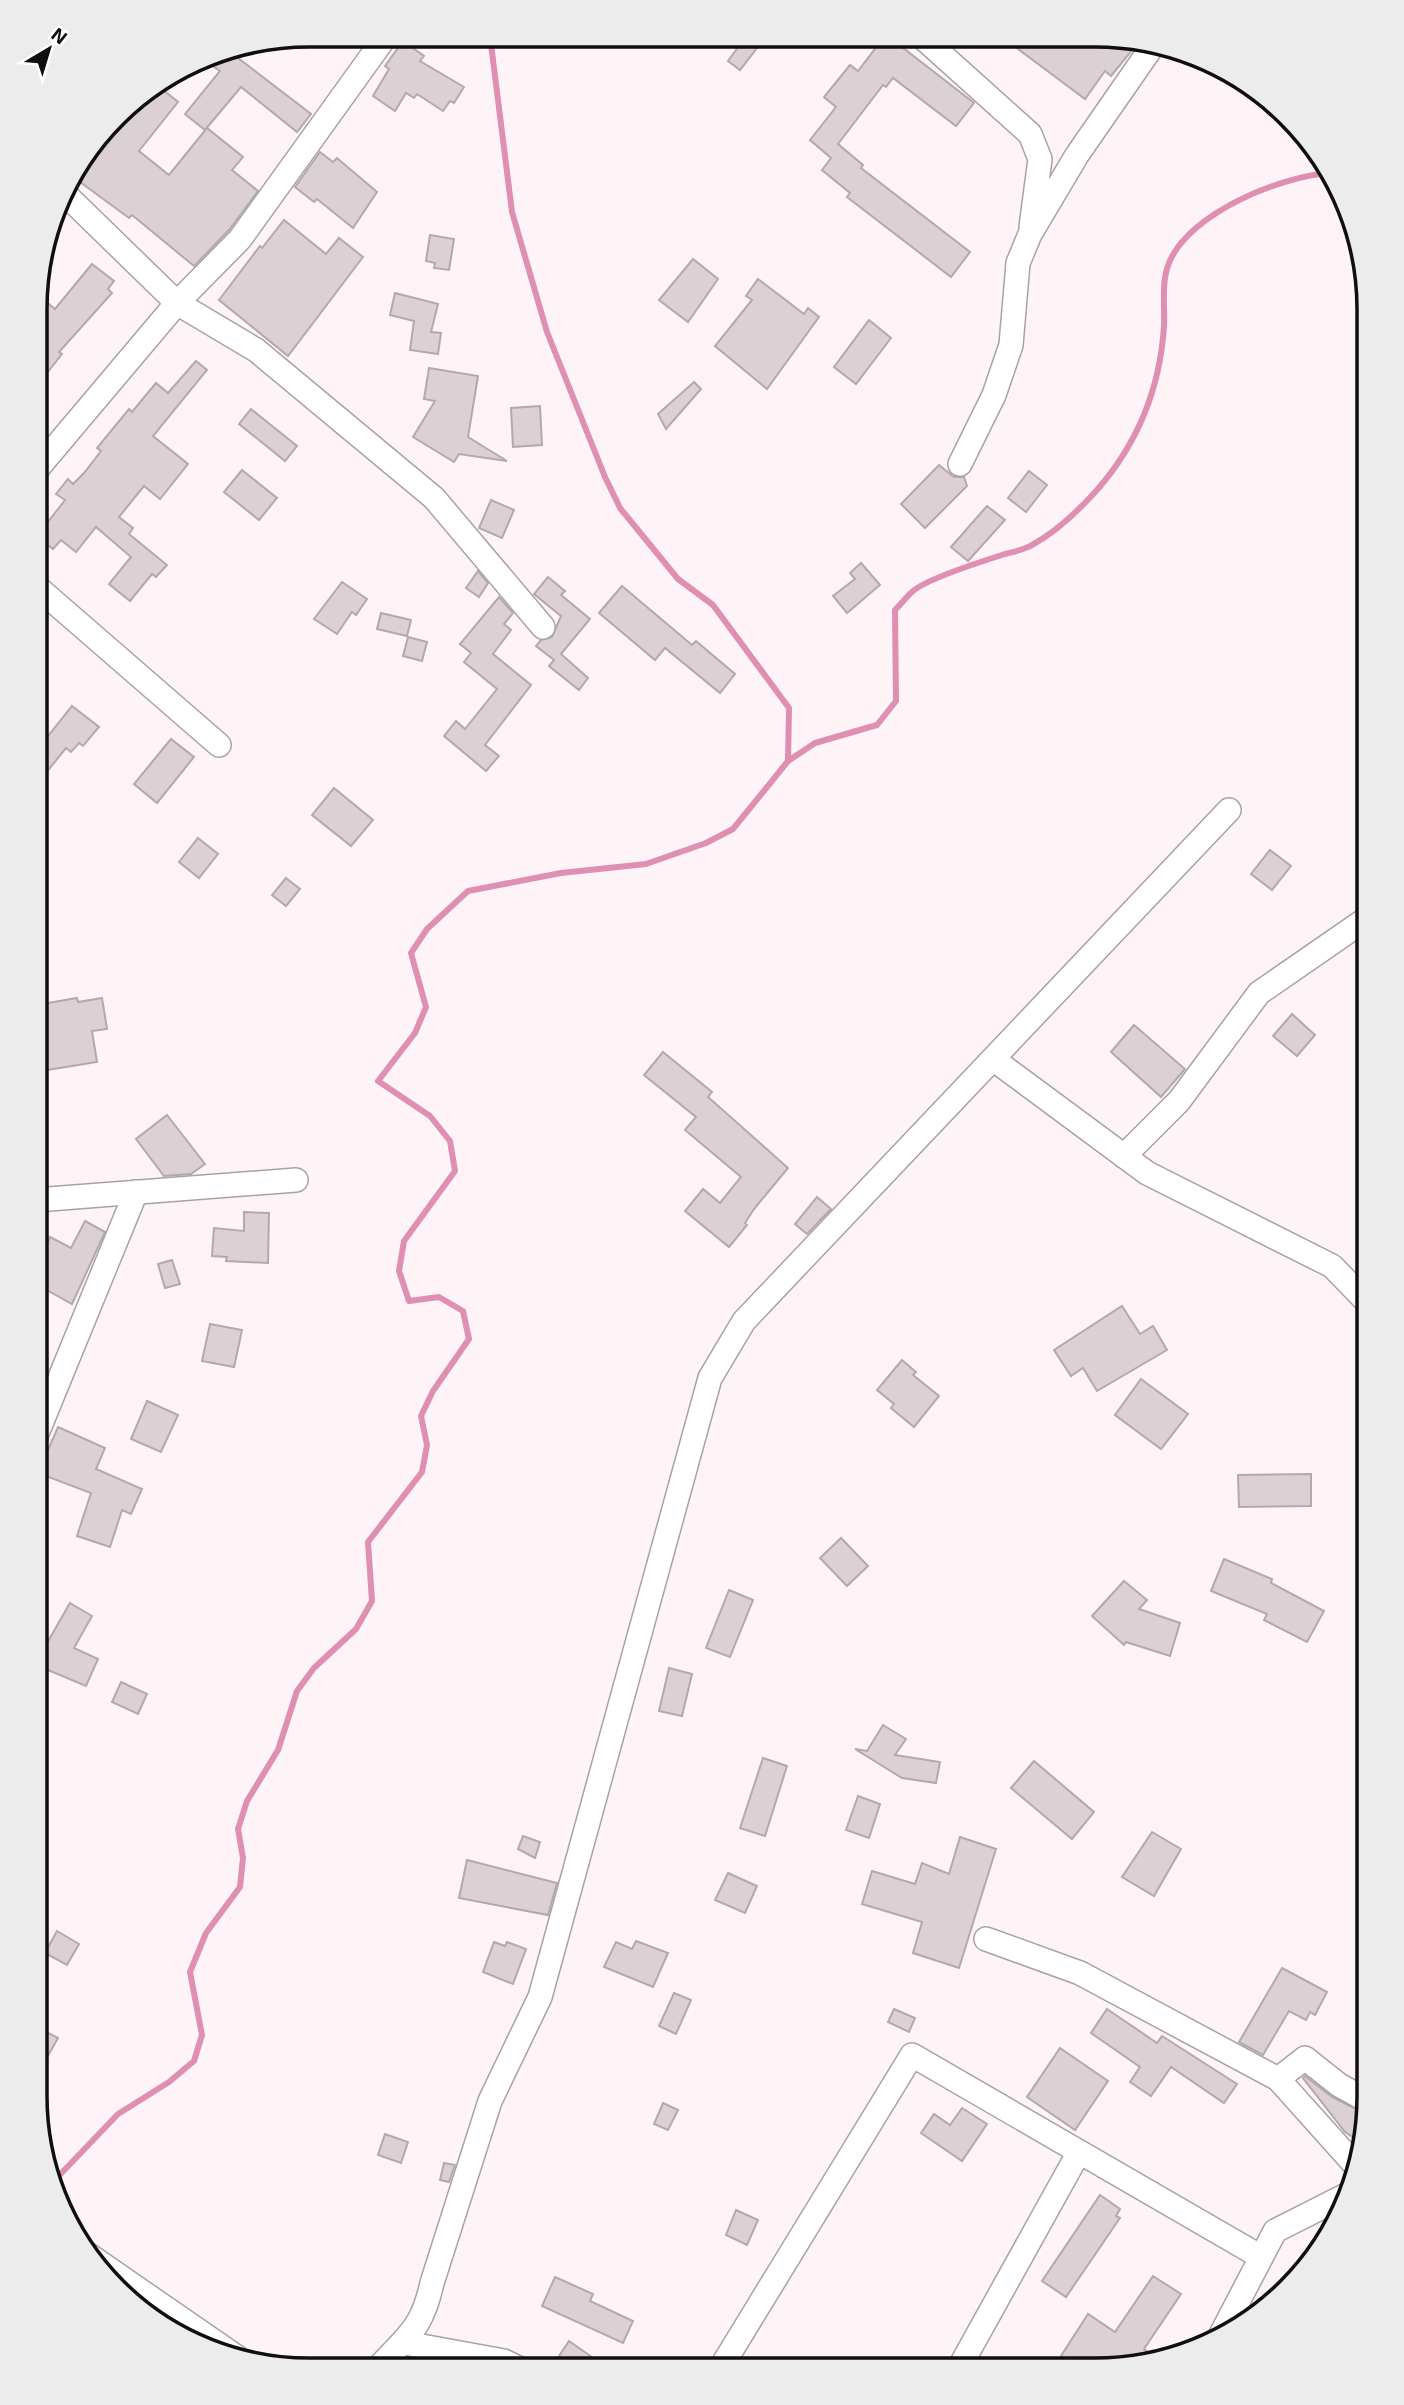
<svg xmlns="http://www.w3.org/2000/svg" width="1404" height="2405" font-family="'Exo 2',sans-serif">
<rect width="100%" height="100%" fill="#fef4f7"/>
<g fill="none" stroke-linecap="round" stroke-linejoin="round">
<g stroke="#df8fb1" stroke-width="6">
<polyline points="490,36 512,212 547,332 605,477 620,508 678,579 713,605 789,708 788,761"/>
<path d="M 52,2183 L 118,2114 L 169,2082 L 194,2061 L 202,2035 L 190,1972 L 206,1933 L 240,1887 L 243,1858 L 238,1829 L 247,1801 L 278,1750 L 297,1691 L 314,1668 L 356,1629 L 372,1601 L 368,1542 L 422,1472 L 427,1445 L 421,1416 L 433,1391 L 469,1339 L 463,1311 L 439,1297 L 409,1301 L 399,1271 L 404,1241 L 455,1171 L 450,1141 L 430,1116 L 378,1081 L 415,1033 L 426,1007 L 411,953 L 427,929 L 468,891 L 561,873 L 646,864 L 706,843 L 733,829 L 788,761 L 815,743 L 877,725 L 896,701 L 895,610 C 901,604 907,596 913,591 C 927,579 983,561 1002,555 C 1012,552 1024,550 1032,545 C 1056,532 1079,510 1097,490 C 1138,443 1160,389 1164,326 C 1165,306 1161,282 1169,263 C 1189,213 1281,176 1330,173"/>
</g>
</g>
<g fill="#dbd1d5" stroke="#b3a9ad" stroke-width="2">
<polygon points="884,37 889,37 974,103 956,126 893,78 886,87 883,85 838,144 863,165 861,168 970,252 951,277 847,197 850,193 822,170 831,158 810,140 836,107 824,97 850,65 858,71"/>
<polygon points="1002,37 1118,37 1133,49 1111,76 1105,71 1085,99"/>
<polygon points="744,39 757,48 740,70 728,61"/>
<polygon points="403,41 424,56 420,61 464,87 454,103 450,101 443,111 417,94 414,98 406,93 395,111 373,96 389,69 385,66"/>
<polygon points="229,51 311,114 297,132 241,87 205,130 185,114 220,71 201,58"/>
<polygon points="157,85 178,102 139,151 169,175 207,128 243,157 232,170 258,191 229,230 194,266 132,215 129,218 72,176 128,103"/>
<polygon points="320,152 333,162 337,158 377,192 353,228 317,199 314,202 295,187"/>
<polygon points="284,220 326,254 339,238 363,257 288,356 219,300 260,246 262,248"/>
<polygon points="430,235 454,239 449,270 434,268 435,263 426,261"/>
<polygon points="693,259 718,279 688,322 659,300"/>
<polygon points="92,264 114,281 108,289 112,293 59,352 62,354 47,373 37,366 37,294 55,309"/>
<polygon points="758,279 804,314 808,308 819,317 767,389 715,346 752,300 746,296"/>
<polygon points="395,293 438,304 431,332 441,333 438,354 410,350 414,321 390,315"/>
<polygon points="869,320 891,338 856,384 834,367"/>
<polygon points="196,361 207,370 153,436 188,464 160,499 144,486 119,517 133,528 129,534 167,565 156,577 152,574 130,601 109,584 131,557 96,527 76,552 61,540 53,549 37,536 65,500 56,494 68,479 73,484 84,473 101,451 97,448 129,409 132,412 156,383 168,393"/>
<polygon points="429,368 478,376 468,437 507,461 459,454 454,462 413,437 435,401 424,399"/>
<polygon points="694,382 701,389 666,429 658,414"/>
<polygon points="540,406 542,445 513,447 511,408"/>
<polygon points="251,409 297,446 285,461 239,424"/>
<polygon points="939,465 954,477 964,477 967,486 925,528 901,504"/>
<polygon points="242,470 277,498 259,520 224,492"/>
<polygon points="1029,471 1047,485 1026,512 1008,498"/>
<polygon points="491,500 514,510 502,538 479,528"/>
<polygon points="987,506 1005,520 968,561 951,547"/>
<polygon points="861,563 880,585 847,613 833,596 855,579 850,573"/>
<polygon points="478,571 488,583 479,597 466,588"/>
<polygon points="548,577 565,591 561,595 590,619 561,654 588,678 579,690 549,666 554,660 536,646 541,640 552,637 561,616 534,594"/>
<polygon points="342,582 367,599 356,615 352,612 337,634 314,619"/>
<polygon points="622,586 692,645 696,641 735,674 720,693 665,648 655,660 599,613"/>
<polygon points="499,597 513,613 504,624 511,630 493,654 531,685 485,745 499,756 486,771 444,736 456,721 465,729 497,689 464,662 471,653 460,644"/>
<polygon points="381,613 411,620 407,636 377,629"/>
<polygon points="408,637 427,642 422,661 403,656"/>
<polygon points="72,706 99,727 83,746 79,743 71,752 66,748 37,784 37,750"/>
<polygon points="171,739 194,757 157,803 134,784"/>
<polygon points="334,788 373,820 351,846 312,815"/>
<polygon points="198,838 218,854 199,878 179,862"/>
<polygon points="1270,850 1291,866 1272,890 1251,874"/>
<polygon points="286,878 300,889 286,906 272,895"/>
<polygon points="77,998 78,1002 102,998 107,1029 92,1031 97,1062 47,1070 36,1022 36,1005"/>
<polygon points="1292,1014 1315,1035 1297,1056 1273,1036"/>
<polygon points="1134,1025 1185,1069 1161,1097 1111,1052"/>
<polygon points="663,1052 712,1092 708,1097 788,1168 754,1209 745,1223 747,1225 729,1247 685,1211 703,1189 720,1203 741,1177 685,1130 696,1117 644,1075"/>
<polygon points="167,1115 205,1164 191,1174 164,1176 136,1139"/>
<polygon points="817,1197 831,1209 807,1234 795,1224"/>
<polygon points="244,1212 269,1213 268,1263 226,1261 227,1257 212,1256 214,1228 244,1231"/>
<polygon points="85,1221 105,1232 72,1304 36,1284 36,1235 48,1242 50,1237 71,1248"/>
<polygon points="172,1260 180,1284 165,1288 158,1264"/>
<polygon points="1122,1306 1140,1334 1153,1326 1167,1350 1097,1391 1083,1368 1071,1376 1054,1350"/>
<polygon points="210,1324 242,1330 234,1367 202,1361"/>
<polygon points="902,1360 916,1372 913,1375 939,1396 914,1427 891,1408 894,1404 877,1390"/>
<polygon points="1141,1379 1188,1414 1161,1449 1115,1415"/>
<polygon points="147,1401 178,1415 161,1452 131,1439"/>
<polygon points="58,1427 105,1448 96,1469 142,1489 131,1514 122,1510 110,1547 77,1536 91,1493 38,1473"/>
<polygon points="1311,1474 1311,1506 1239,1507 1238,1475"/>
<polygon points="841,1538 868,1566 847,1586 820,1558"/>
<polygon points="1224,1559 1272,1579 1271,1583 1324,1611 1307,1642 1264,1620 1267,1614 1211,1591"/>
<polygon points="1124,1581 1147,1600 1139,1609 1180,1623 1170,1656 1126,1642 1124,1645 1092,1616"/>
<polygon points="729,1590 753,1600 730,1657 706,1648"/>
<polygon points="70,1603 92,1616 74,1648 98,1659 86,1686 36,1665 36,1636 47,1643"/>
<polygon points="669,1668 692,1674 682,1716 659,1711"/>
<polygon points="121,1682 147,1694 138,1714 112,1702"/>
<polygon points="883,1725 906,1739 895,1755 940,1762 936,1783 902,1778 855,1749 867,1751"/>
<polygon points="763,1758 787,1766 765,1836 740,1828"/>
<polygon points="1034,1761 1094,1812 1072,1839 1011,1788"/>
<polygon points="858,1796 880,1804 869,1838 846,1830"/>
<polygon points="1152,1832 1181,1849 1154,1896 1122,1877"/>
<polygon points="523,1836 540,1842 535,1858 518,1849"/>
<polygon points="960,1837 996,1849 959,1968 913,1953 922,1922 862,1904 872,1871 915,1884 922,1863 949,1874"/>
<polygon points="467,1860 557,1883 548,1915 459,1898"/>
<polygon points="728,1873 757,1886 745,1913 715,1900"/>
<polygon points="57,1931 79,1944 67,1965 45,1953"/>
<polygon points="636,1941 668,1953 653,1987 604,1967 616,1942 632,1949"/>
<polygon points="494,1942 505,1946 507,1942 526,1949 513,1984 483,1972"/>
<polygon points="1282,1968 1327,1992 1315,2015 1310,2012 1306,2020 1289,2011 1263,2055 1239,2042"/>
<polygon points="674,1993 691,2000 676,2034 659,2026"/>
<polygon points="894,2009 915,2018 909,2032 888,2022"/>
<polygon points="1107,2009 1157,2043 1162,2036 1237,2084 1224,2103 1171,2067 1151,2096 1130,2082 1140,2067 1091,2033"/>
<polygon points="35,2026 58,2038 35,2079"/>
<polygon points="1060,2048 1108,2081 1075,2130 1027,2097"/>
<polygon points="1305,2076 1332,2097 1368,2115 1362,2143 1345,2132 1303,2078"/>
<polygon points="663,2103 678,2110 668,2130 654,2124"/>
<polygon points="962,2108 987,2124 962,2161 921,2133 934,2114 950,2125"/>
<polygon points="385,2134 408,2142 401,2163 378,2155"/>
<polygon points="444,2163 455,2165 449,2182 440,2180"/>
<polygon points="1100,2195 1120,2209 1116,2216 1120,2218 1066,2297 1042,2281"/>
<polygon points="736,2210 758,2220 747,2245 726,2235"/>
<polygon points="1153,2276 1181,2294 1144,2349 1156,2358 1095,2370 1052,2370 1088,2314 1115,2332"/>
<polygon points="555,2277 593,2294 590,2301 633,2321 623,2343 542,2306"/>
<polygon points="569,2341 609,2369 564,2369 555,2362"/>
</g>
<g fill="none" stroke-linecap="round" stroke-linejoin="round">
<g stroke="#aba1a5" stroke-width="26">
<g id="minor">
<polyline points="922,37 1030,134 1040,159 1031,227"/>
<polyline points="62,191 177,303 256,350 434,498 543,627"/>
<polyline points="960,464 994,395 1011,345 1018,263 1030,234 1077,155 1154,44"/>
<polyline points="37,469 177,303 240,239 386,36"/>
<polyline points="37,587 219,745"/>
<polyline points="993,1059 1147,1173 1332,1266 1369,1304"/>
<polyline points="1124,1156 1179,1101 1259,993 1369,917"/>
<polyline points="36,1200 296,1180"/>
<polyline points="36,1436 136,1192"/>
<polyline points="986,1939 1080,1973 1278,2079 1305,2058 1339,2085 1368,2101"/>
<polyline points="1278,2079 1356,2166"/>
<polyline points="86,2253 238,2358"/>
<polyline points="1219,2338 1275,2231 1350,2193"/>
<polyline points="405,2343 504,2361 518,2368"/>
<path d="M 378,2368 C 408,2335 422,2329 432,2283 L 490,2101 L 540,1997 L 710,1378 L 744,1321 L 1229,810"/>
<polyline points="720,2369 912,2055 1261,2257"/>
<polyline points="958,2370 1079,2152"/>
</g>
</g>
<use href="#minor" stroke="#fff" stroke-width="23"/>
</g>
<path d="M0 0H1404V2405H0ZM309 47H1095A262 262 0 0 1 1357 309V2096A262 262 0 0 1 1095 2358H309A262 262 0 0 1 47 2096V309A262 262 0 0 1 309 47Z" fill="#ececec" fill-rule="evenodd"/>
<path fill="none" stroke="#110e0f" stroke-width="3.5" d="M309 47H1095A262 262 0 0 1 1357 309V2096A262 262 0 0 1 1095 2358H309A262 262 0 0 1 47 2096V309A262 262 0 0 1 309 47Z"/>
<g transform="translate(49 49) rotate(38)" stroke="#ffffff" stroke-width="5" paint-order="stroke">
<path d="M0-5L12 26L0 18L-12 26Z" fill="#110e0f"/>
<text y="-10" font-size="19" font-weight="bold" text-anchor="middle" fill="#110e0f">N</text>
</g>
</svg>
